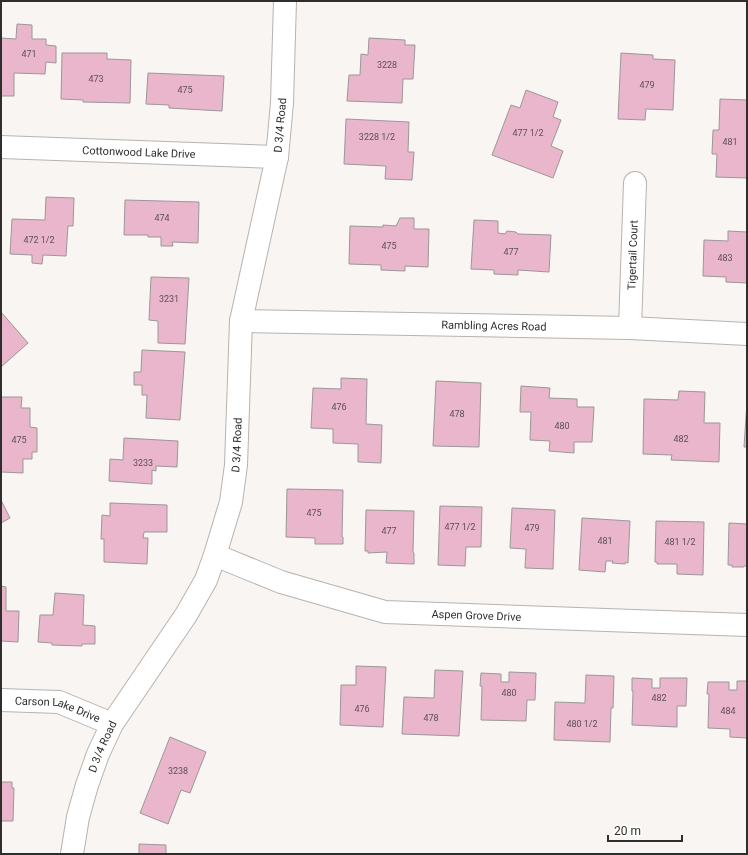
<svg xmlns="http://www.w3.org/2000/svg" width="748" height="855" font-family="Roboto,sans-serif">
<rect width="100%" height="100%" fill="#f9f5f2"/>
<g fill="#e9b6cb" stroke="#9c9799">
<polygon points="17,24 32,25 32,39 46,39 46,45 56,46 56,63 46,62 45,74 14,73 14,96 1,96 1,38 16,39"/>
<polygon points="369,38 405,40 405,45 415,45 413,79 403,79 402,103 347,101 349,75 360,75 361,54 368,55"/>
<polygon points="62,53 107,53 107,59 131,60 130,103 83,102 83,100 61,99"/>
<polygon points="621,53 653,55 653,59 675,60 673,110 646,109 645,120 618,119"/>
<polygon points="148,73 224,76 222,111 169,108 169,105 146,104"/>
<polygon points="526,90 558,102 553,117 561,120 551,146 563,151 553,178 492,155 511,105 520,108"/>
<polygon points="720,99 747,100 747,178 716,177 717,154 712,154 713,130 719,130"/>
<polygon points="346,119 409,122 408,152 414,152 412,180 385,179 386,166 344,164"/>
<polygon points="46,197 74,198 73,226 68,226 66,256 43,255 42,264 32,263 32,255 10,254 12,219 45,220"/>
<polygon points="125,200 199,202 198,243 172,242 173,246 161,246 161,237 148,237 148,235 124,235"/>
<polygon points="400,218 414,218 414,229 429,229 428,267 405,266 405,271 381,270 381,265 349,264 350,226 383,227 383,225 396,226"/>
<polygon points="474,220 498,221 498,233 505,234 507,231 516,232 518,234 551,235 549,272 518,270 518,275 494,274 494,270 471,269"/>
<polygon points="728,231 747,232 747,283 726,282 726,277 703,276 704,240 728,241"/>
<polygon points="151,277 189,278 185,344 158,343 158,321 149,320"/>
<polygon points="1,312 28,343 1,367"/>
<polygon points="142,350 185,352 180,420 146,418 147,395 142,395 142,385 134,385 134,372 141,372"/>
<polygon points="341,378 367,379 366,424 382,425 381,463 358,462 358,444 333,443 333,429 311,428 313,388 341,389"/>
<polygon points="436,381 481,383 479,447 433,446"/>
<polygon points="521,386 550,388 549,398 577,399 577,407 594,407 592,442 574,442 574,453 549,451 550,441 530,440 531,412 520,412"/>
<polygon points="679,391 705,392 704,423 720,423 719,462 671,460 672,455 643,454 644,399 678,400"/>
<polygon points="1,397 22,397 21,408 30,408 30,427 37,428 37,452 32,452 32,459 23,459 23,473 1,472"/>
<polygon points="747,402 747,447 744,447"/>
<polygon points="124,438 178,441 177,467 156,466 156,471 152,470 152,484 109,481 110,459 123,460"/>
<polygon points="287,489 343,490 342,537 343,537 343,544 315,544 315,538 286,537"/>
<polygon points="1,500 10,518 1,523"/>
<polygon points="110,503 167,505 167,532 144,532 143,538 148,538 147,564 104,562 104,539 101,539 102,515 110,516"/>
<polygon points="440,506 482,507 481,547 466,547 465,566 438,565"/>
<polygon points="512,508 555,510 553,569 525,568 526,549 510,548"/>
<polygon points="366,510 414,511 413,552 414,553 414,564 386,563 387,552 368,553 368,551 365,551"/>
<polygon points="582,518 630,521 628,563 626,562 625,564 612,563 613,561 606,561 605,572 579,570"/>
<polygon points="656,521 704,522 703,575 677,574 677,564 657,564 657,562 655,562"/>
<polygon points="729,523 747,524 747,566 744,566 744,567 732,567 732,565 728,565"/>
<polygon points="1,586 6,587 6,611 19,611 18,642 1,641"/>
<polygon points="55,593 84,595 83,625 95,626 95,644 82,644 82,646 52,645 52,643 38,642 40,615 53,615"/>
<polygon points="356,666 386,667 383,727 340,725 341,685 356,685"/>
<polygon points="435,670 463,671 459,736 402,734 404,697 434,698"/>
<polygon points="509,672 536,673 535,700 527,700 526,721 481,720 482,686 480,686 481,673 501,674 501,682 509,682"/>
<polygon points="586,675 614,676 613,708 611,708 610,742 554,740 555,702 585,703"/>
<polygon points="632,678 652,679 652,688 660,688 660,678 687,678 686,706 677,706 677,727 632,725 633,691 632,691"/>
<polygon points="737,681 747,681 747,738 730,737 730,729 708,728 709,694 707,694 708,682 729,682 729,690 737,690"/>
<polygon points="170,737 206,752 190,793 181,790 168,824 140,813"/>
<polygon points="1,782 12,782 12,788 14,788 13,821 1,821"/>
<polygon points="139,844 166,845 166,854 139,854"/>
</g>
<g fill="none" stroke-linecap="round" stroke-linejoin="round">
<g stroke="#b6b3b0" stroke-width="24">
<g id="street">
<path id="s1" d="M 1,147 L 277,157"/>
<path id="s2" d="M 241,321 L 630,328 L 747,334"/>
<path id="s3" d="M 630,328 L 635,183"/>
<path id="s4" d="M 215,555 L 281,582 L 385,612 L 747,625"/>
<path id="s5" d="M 1,700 L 59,702 L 112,724"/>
<path id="s6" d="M 72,854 L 78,817 L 87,785 L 98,754 L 112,724 L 186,615 L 206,580 L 215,555 L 231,502 L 236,465 L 241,321 L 277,157 L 282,103 L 285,1"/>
</g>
</g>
<use href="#street" stroke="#fff" stroke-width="22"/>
</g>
<g text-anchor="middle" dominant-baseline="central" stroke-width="3" stroke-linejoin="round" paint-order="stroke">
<g font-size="9" fill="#5e5054">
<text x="29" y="54">471</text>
<text x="387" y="65">3228</text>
<text x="96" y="79">473</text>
<text x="647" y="85">479</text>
<text x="185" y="90">475</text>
<text x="528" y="133">477 1/2</text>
<text x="377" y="137">3228 1/2</text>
<text x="730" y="142">481</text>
<text x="162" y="218">474</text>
<text x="39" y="240">472 1/2</text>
<text x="389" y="246">475</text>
<text x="511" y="252">477</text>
<text x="725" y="258">483</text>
<text x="169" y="299">3231</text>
<text x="339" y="407">476</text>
<text x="457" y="414">478</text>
<text x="562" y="426">480</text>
<text x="681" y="439">482</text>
<text x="19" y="440">475</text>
<text x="143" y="463">3233</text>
<text x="314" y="513">475</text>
<text x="460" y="527">477 1/2</text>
<text x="532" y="528">479</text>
<text x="389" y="531">477</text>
<text x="605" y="541">481</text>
<text x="680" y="542">481 1/2</text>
<text x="509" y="693">480</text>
<text x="659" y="698">482</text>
<text x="362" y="709">476</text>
<text x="728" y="711">484</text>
<text x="431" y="718">478</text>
<text x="582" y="724">480 1/2</text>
<text x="178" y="771">3238</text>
</g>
<g font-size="11" fill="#2f2e2d" stroke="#fff">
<text stroke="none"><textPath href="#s6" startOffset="772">D 3/4 Road</textPath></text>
<text stroke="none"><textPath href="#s1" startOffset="138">Cottonwood Lake Drive</textPath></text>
<text stroke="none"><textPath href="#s3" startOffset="73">Tigertail Court</textPath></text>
<text stroke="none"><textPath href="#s2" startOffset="253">Rambling Acres Road</textPath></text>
<text stroke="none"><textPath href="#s6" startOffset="448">D 3/4 Road</textPath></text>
<text stroke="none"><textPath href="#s4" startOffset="271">Aspen Grove Drive</textPath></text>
<text stroke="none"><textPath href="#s5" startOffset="58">Carson Lake Drive</textPath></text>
<text stroke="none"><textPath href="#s6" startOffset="112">D 3/4 Road</textPath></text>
</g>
</g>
<rect width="748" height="855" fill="none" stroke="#2f2e2d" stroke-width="4"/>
<path d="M608 835v6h74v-6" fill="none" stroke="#2f2e2d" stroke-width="2"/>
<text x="614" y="835" font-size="12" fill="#2f2e2d" stroke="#ffffff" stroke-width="3" paint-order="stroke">20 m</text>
</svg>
